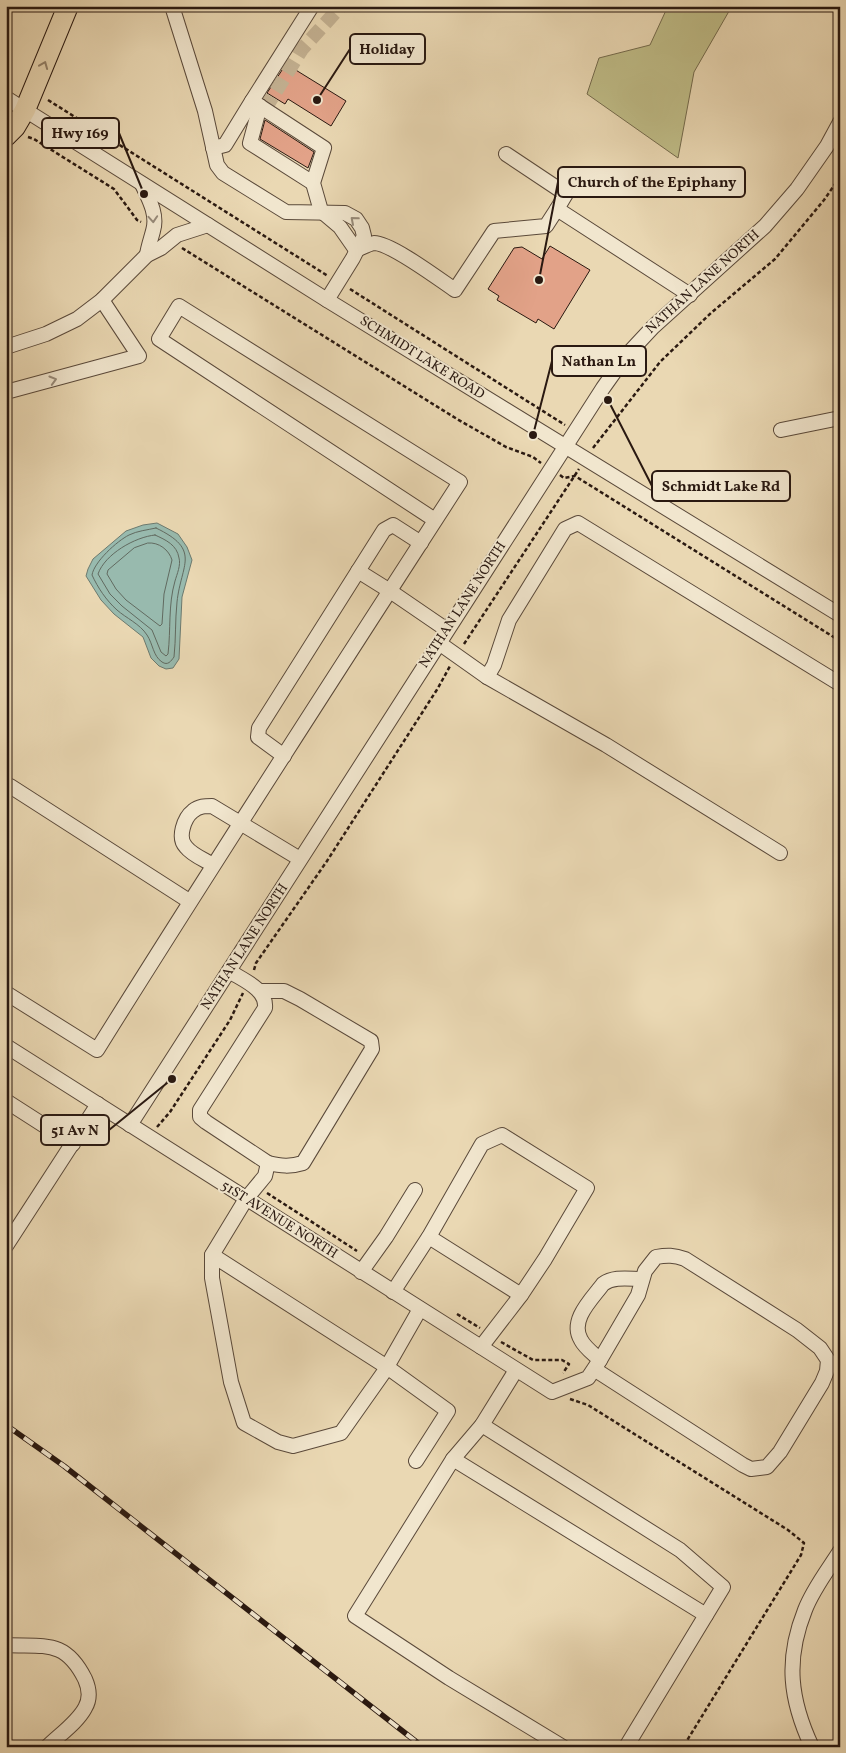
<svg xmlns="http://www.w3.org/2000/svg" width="846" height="1753" font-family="Vollkorn,serif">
<rect width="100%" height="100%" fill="#ead8b3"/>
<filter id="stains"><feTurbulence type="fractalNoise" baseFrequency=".004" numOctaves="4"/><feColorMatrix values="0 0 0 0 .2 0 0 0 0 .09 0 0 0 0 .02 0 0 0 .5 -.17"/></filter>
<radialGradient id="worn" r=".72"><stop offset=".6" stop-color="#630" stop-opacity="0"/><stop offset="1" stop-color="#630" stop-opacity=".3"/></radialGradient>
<polygon fill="#bfbc87" stroke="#746a4c" points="668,6 732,6 694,72 678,158 587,94 599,58 650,45"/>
<polygon fill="#98baae" stroke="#6c7a6f" points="157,523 178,534 187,547 192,560 182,597 179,659 173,668 166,669 159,666 151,658 143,637 114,614 101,600 86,576 88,569 93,559 126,531 143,525"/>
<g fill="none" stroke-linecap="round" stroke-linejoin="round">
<g stroke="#616a60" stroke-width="1">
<path d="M 156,528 C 202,550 181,564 177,602 C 175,621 176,639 174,657 C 171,661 168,666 162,662 C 153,656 153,644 147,635 C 140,624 126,618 117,610 C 106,600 98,588 92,575 C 94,562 117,541 129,535 C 137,531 147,530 156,528 Z"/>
<path d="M 155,535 C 166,540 177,545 179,558 C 181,565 177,574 175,581 C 168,605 171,629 168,654 L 166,656 L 161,652 L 152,630 L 122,606 L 110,594 L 98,574 C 105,554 135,537 155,535 Z"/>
<path d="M 148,543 C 159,542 169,550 172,560 L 164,594 L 162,624 L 160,626 L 126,600 L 116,589 L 107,574 L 108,570 L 134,548 Z"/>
</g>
</g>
<g fill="#e2a288" stroke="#2a1911">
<polygon points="286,64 346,101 331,126 288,99 285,104 267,93"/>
<polygon points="265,120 314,152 308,168 260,139"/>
<polygon points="550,246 590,270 554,329 538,319 536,323 497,300 499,296 488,289 514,248 522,247 542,259"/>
</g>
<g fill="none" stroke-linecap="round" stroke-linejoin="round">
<polyline stroke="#c4b293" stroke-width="14" stroke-dasharray="14 7" stroke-linecap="butt" points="265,109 302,49 341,6"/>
<g stroke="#5a493a" stroke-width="16">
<g id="minor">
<polyline points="172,6 205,111 217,165 223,173 286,212 345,213 356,219 362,228 364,236 353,258 327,300"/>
<polyline points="312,6 252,101 324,148 313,183 321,211 340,227 356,250"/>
<polyline points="6,98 327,300 840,615"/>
<polyline points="260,106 250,143 313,183"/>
<polyline points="213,148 225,145 252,101"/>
<polyline points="506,154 566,194 557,209"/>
<path d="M 142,184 C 149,199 158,215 153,231 C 151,239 148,247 147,255"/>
<path d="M 356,250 C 361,248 369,244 374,243 C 391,243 440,280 455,290 L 494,231 L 546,226 L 557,209 L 690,295"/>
<polyline points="6,347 46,334 77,319 102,300 147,255 161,248 177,235 208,225"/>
<polyline points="6,392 139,356 102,300"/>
<polyline points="781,430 840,418"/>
<polyline points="358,571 390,591 447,630"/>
<polyline points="439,643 487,677 606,745 780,853"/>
<polyline points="487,677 494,665 509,620 565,529 578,523 840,684"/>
<polyline points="284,756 258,737 259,728 384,530 393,525 421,543"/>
<polyline points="6,786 10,786 189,901"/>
<path d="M 213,865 C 205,860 192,855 186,847 C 177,838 184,818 193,811 C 199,806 205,806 212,806 L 300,859"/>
<path d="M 229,971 C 243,980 267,989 265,1008 L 200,1110 L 200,1117 L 206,1122 L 268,1163 L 265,1176 L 246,1199 L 212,1255 L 212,1278 L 231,1382 L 244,1423 L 278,1442 L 293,1446 L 341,1433 L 384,1372 L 420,1309"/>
<path d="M 260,991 L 284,991 L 300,999 L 371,1041 L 372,1049 L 303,1163 C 290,1167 281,1166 268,1163"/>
<path d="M 6,993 L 97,1050 C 216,859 338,671 460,482 L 179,306 L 159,339 L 435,520"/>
<path d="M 6,1046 L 552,1392 L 588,1378 L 600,1360 L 638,1295 L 645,1271 L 656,1257 C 667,1255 674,1255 685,1259 L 797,1330 L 820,1348 L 828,1360 L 827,1371 L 822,1383 L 780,1452 L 767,1467 L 751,1469 L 743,1465 L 594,1369"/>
<polyline points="6,1101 73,1144"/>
<polyline points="130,1125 603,388 625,357 653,327 765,226 797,189 827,146 840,122"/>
<polyline points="429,1237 521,1295"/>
<polyline points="6,1246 98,1104"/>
<polyline points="212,1255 387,1367 448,1411 416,1461"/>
<polyline points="361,1272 386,1237 415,1190"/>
<polyline points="393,1292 430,1235 482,1144 502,1135 587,1188 545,1259 521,1295 481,1347"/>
<path d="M 600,1360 C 594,1354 585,1348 581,1340 C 569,1320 592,1299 603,1284 C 614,1276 629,1279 642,1279"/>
<polyline points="516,1370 482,1425 453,1459 355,1616 449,1678 563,1747"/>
<polyline points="482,1425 680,1550 723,1587 626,1747"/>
<polyline points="453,1459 706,1615"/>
<path d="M 6,1645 C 45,1647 65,1639 85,1679 C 89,1688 91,1698 85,1708 C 77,1723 59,1735 47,1747"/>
<path d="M 812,1747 C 790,1700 785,1660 805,1610 C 813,1589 828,1570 840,1551"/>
</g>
</g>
<g stroke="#2a1911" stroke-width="22">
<polyline id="highway" points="6,136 15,127 25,110 68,6"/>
</g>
<g stroke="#2a1911" stroke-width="2.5" stroke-dasharray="4 2.5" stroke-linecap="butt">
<polyline points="48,100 328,276"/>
<polyline points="28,137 34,139 114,189 137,220 141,222"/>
<polyline points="182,248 457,419 506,447 533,457 541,463"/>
<polyline points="350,289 565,425"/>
<polyline points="593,448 660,362 711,313 775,259 824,200 840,177"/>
<polyline points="560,475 564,478 575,476 840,641"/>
<polyline points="464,644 579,469"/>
<polyline points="254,970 256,963 327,861 438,688 450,666"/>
<polyline points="157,1127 170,1112 230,1020 243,993"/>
<polyline points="267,1193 357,1251"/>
<polyline points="457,1314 480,1328"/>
<polyline points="501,1342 533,1360 562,1360 569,1364 563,1373"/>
<polyline points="570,1399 588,1405 788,1530 804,1543 801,1555 683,1747"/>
</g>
<use href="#minor" stroke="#f1e6ce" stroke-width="14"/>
<use href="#highway" stroke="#ead8b3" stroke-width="20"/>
<g stroke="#2a1911" stroke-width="5.5">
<polyline id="rail" points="6,1425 64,1466 423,1747"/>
</g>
<use href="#rail" stroke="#f1e6ce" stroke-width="4" stroke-dasharray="11" stroke-linecap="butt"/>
</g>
<defs><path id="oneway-chevron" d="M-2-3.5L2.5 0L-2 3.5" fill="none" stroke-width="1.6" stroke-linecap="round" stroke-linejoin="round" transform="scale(1.25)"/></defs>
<use stroke="#94826a" href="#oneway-chevron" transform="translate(44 65) rotate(-68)"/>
<g stroke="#978a79">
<use href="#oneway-chevron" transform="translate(153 219) rotate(86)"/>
<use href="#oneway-chevron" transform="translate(354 220) rotate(-139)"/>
<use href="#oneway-chevron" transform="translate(53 380) rotate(-16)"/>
</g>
<g text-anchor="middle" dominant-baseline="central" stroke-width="4" stroke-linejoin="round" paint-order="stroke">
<g font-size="14" fill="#2a1911" stroke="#f1e6ce">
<text transform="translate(703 282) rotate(-42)">NATHAN LANE NORTH</text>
<text transform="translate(422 358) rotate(32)">SCHMIDT LAKE ROAD</text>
<text transform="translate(463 605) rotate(-57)">NATHAN LANE NORTH</text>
<text transform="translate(245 947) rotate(-57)">NATHAN LANE NORTH</text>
<text transform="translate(279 1220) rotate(32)">51ST AVENUE NORTH</text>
</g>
</g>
<path fill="none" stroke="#2a1911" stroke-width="2" d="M317 100L350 49M144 194L119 133M539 280L558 182M533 435L552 361M608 400L652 486M172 1079L109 1130"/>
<g fill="#2a1911" stroke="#f1e6ce" stroke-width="2">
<circle cx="317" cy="100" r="5"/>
<circle cx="144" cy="194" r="5"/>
<circle cx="539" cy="280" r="5"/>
<circle cx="533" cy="435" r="5"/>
<circle cx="608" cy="400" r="5"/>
<circle cx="172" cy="1079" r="5"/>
</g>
<g fill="#f1e6ce" stroke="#2a1911" stroke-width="2">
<rect x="350" y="34" width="75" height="30" rx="5"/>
<rect x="42" y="118" width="77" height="30" rx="5"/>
<rect x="558" y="167" width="187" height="30" rx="5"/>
<rect x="552" y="346" width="94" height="30" rx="5"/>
<rect x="652" y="471" width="138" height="30" rx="5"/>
<rect x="41" y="1115" width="68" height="30" rx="5"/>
</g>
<g font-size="15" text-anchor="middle" font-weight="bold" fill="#2a1911">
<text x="387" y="54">Holiday</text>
<text x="80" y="138">Hwy 169</text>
<text x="652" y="187">Church of the Epiphany</text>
<text x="599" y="366">Nathan Ln</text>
<text x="721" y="491">Schmidt Lake Rd</text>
<text x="75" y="1135">51 Av N</text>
</g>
<rect width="846" height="1753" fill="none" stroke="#ead8b3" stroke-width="25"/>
<rect x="8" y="8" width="831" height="1738" fill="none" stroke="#2a1911" stroke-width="2.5"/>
<rect x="12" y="12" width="821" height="1728" fill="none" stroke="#2a1911"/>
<rect width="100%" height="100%" filter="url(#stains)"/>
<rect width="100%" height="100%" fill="url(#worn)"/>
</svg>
